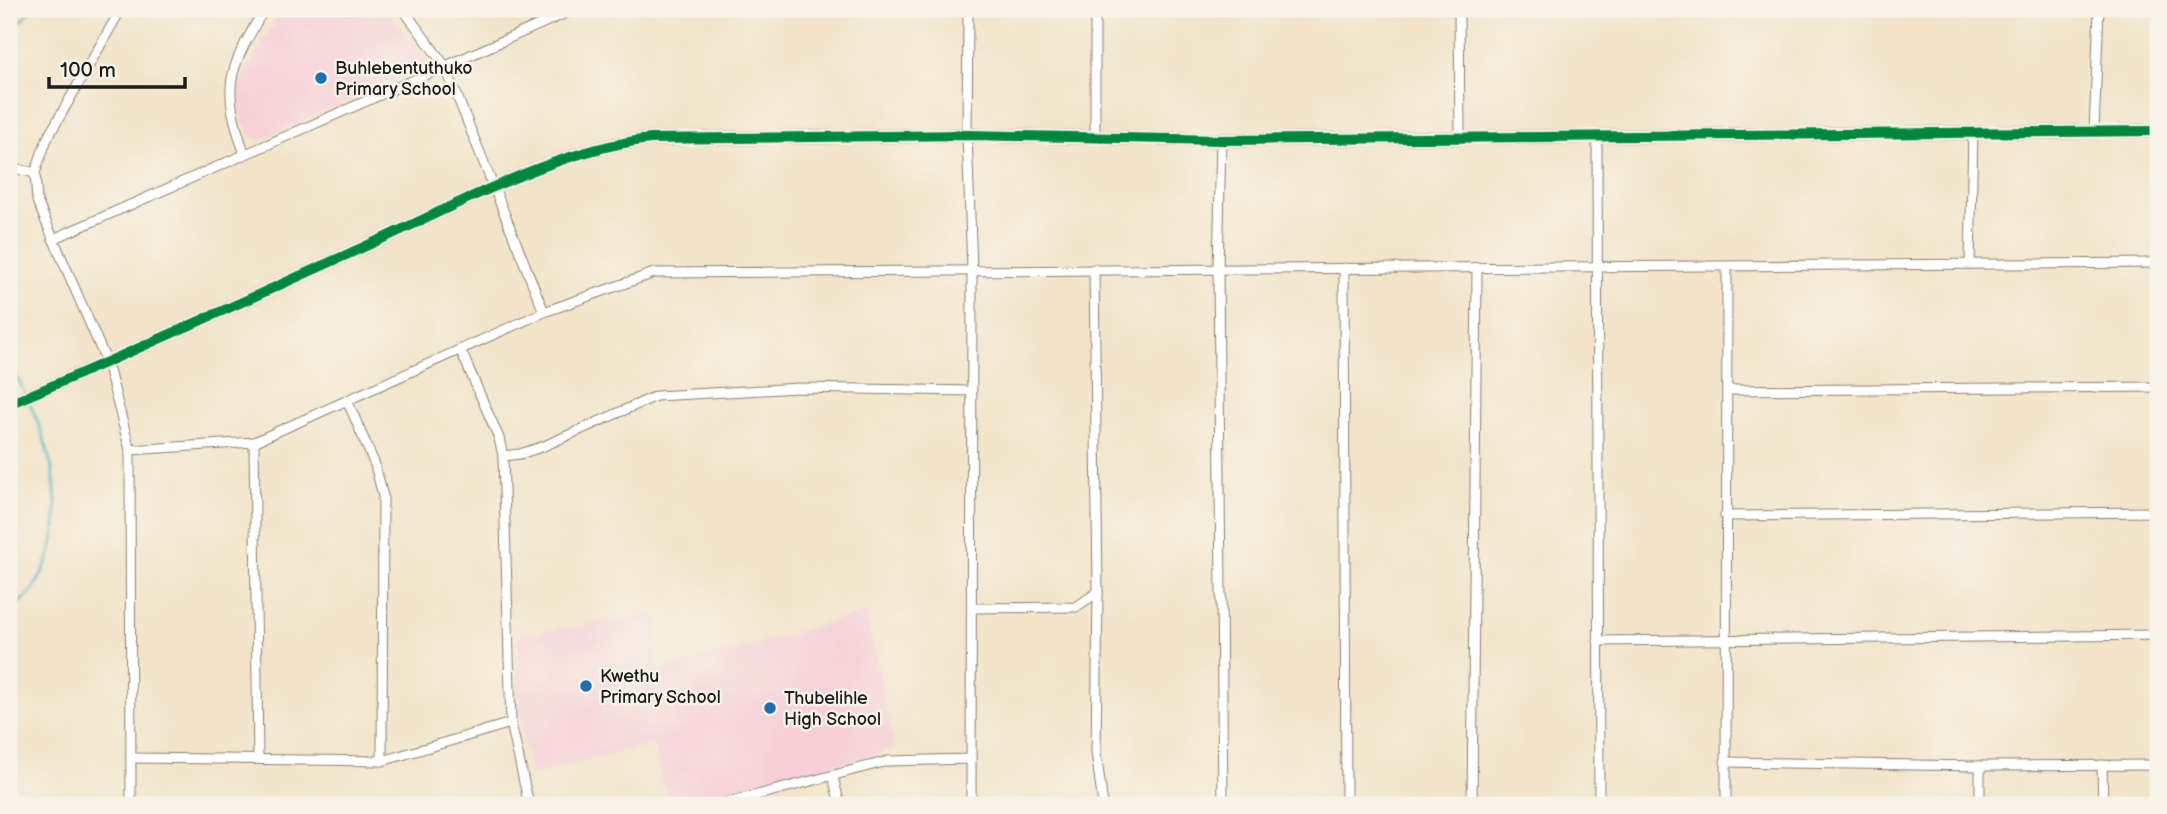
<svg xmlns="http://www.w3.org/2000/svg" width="2167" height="814" font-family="'Balsamiq Sans',sans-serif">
<rect width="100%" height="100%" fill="#f7f3e8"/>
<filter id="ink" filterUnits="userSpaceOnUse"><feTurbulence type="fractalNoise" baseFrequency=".0143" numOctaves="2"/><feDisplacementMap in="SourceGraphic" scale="14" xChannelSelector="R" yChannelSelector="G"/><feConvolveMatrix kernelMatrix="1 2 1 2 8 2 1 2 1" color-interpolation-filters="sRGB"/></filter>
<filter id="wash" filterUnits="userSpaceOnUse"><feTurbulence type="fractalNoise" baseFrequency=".00686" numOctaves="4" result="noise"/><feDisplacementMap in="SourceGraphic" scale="28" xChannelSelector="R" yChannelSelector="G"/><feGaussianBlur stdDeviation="1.57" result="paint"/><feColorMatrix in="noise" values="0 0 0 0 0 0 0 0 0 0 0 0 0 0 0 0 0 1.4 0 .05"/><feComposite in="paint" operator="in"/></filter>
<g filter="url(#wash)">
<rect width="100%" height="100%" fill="#f2e4c9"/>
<g fill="#f6cfd7">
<polygon points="282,9 385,9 426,60 426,66 260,140 249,135 235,102 235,89"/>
<polygon points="866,612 895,750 675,805 668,805 653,744 531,775 516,700 517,635 656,614 656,672"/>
</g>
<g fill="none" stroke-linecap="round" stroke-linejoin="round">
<g stroke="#42b0bf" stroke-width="2.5">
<polyline points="9,34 32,9"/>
<polyline points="9,361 25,394"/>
<path d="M 9,610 C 17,604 28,598 33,589 C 72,532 56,458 28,400"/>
</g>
</g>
</g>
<g filter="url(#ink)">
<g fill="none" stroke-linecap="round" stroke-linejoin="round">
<g stroke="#878072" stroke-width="11">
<g id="street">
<polyline points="121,9 47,139 35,173 37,201 107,363 130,450 131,805"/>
<polyline points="403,9 445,66 544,312"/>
<polyline points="968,9 967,135 972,269 971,805"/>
<polyline points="1095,9 1095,139"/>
<polyline points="1459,9 1460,136"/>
<polyline points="1095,11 1274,9"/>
<polyline points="2094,131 2099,9"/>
<polyline points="1597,136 1599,805"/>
<polyline points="1221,140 1218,270 1223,805"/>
<path d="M 244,152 C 220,82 230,70 264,9"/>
<polyline points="9,167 35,173"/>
<polyline points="53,239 575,9"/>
<polyline points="1970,264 1973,133"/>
<polyline points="1344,268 1346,805"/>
<polyline points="1094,269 1098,592 1096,752 1103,805"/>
<polyline points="461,351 499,438 503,456 511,723 529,805"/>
<polyline points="1727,390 2158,387"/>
<polyline points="347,400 375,465 383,496 382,761"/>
<polyline points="254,442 258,759"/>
<polyline points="130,450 254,442 544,312 654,273 2158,263"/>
<polyline points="503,456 520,454 544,446 656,396 799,388 971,391"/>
<polyline points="1725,516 2158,512"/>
<polyline points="973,608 1076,607 1098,592"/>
<polyline points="1598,641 2158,635"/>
<polyline points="131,758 382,761 511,723"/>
<polyline points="1725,762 1980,766 2158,765"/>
<polyline points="2102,765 2103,805"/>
<polyline points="833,777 840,805"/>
<polyline points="719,805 888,761 971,759"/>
<polyline points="1472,805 1477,269"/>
<polyline points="1726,805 1727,267"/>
<polyline points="1980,805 1980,766"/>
</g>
</g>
<g stroke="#878072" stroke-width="15">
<path id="secondary" d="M 9,404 C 136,351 262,293 388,236 C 468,199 563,148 651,139 L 967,135 L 1221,140 L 2158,131"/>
</g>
<use href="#street" stroke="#fff" stroke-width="9"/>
<use href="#secondary" stroke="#fff" stroke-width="12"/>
<g stroke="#f7f3e8" stroke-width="15">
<path id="cycleway" d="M 9,404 C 136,351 262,293 388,236 C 468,199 563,148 651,139 L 967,135 L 1221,140 L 2158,131"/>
</g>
<use href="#cycleway" stroke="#00873e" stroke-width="10"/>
</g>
</g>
<g fill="#1f6fb2" stroke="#f7f3e8" stroke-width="2.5">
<circle cx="321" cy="78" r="7"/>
<circle cx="586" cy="686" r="7"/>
<circle cx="770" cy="708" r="7"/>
</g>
<g text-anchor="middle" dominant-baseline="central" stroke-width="5" stroke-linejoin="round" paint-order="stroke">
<g font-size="18" fill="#1c1c1c" stroke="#f7f3e8" text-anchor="start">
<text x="335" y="68">Buhlebentuthuko<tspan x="335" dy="21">Primary School</tspan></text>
<text x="600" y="676">Kwethu<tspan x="600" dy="21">Primary School</tspan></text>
<text x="784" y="698">Thubelihle<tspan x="784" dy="21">High School</tspan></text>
</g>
</g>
<rect width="2167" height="814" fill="none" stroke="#f7f3e8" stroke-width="35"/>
<path d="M49 77v10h136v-10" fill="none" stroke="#1c1c1c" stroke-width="3.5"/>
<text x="60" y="77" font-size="21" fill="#1c1c1c" stroke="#f7f3e8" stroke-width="5" paint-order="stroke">100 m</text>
</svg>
